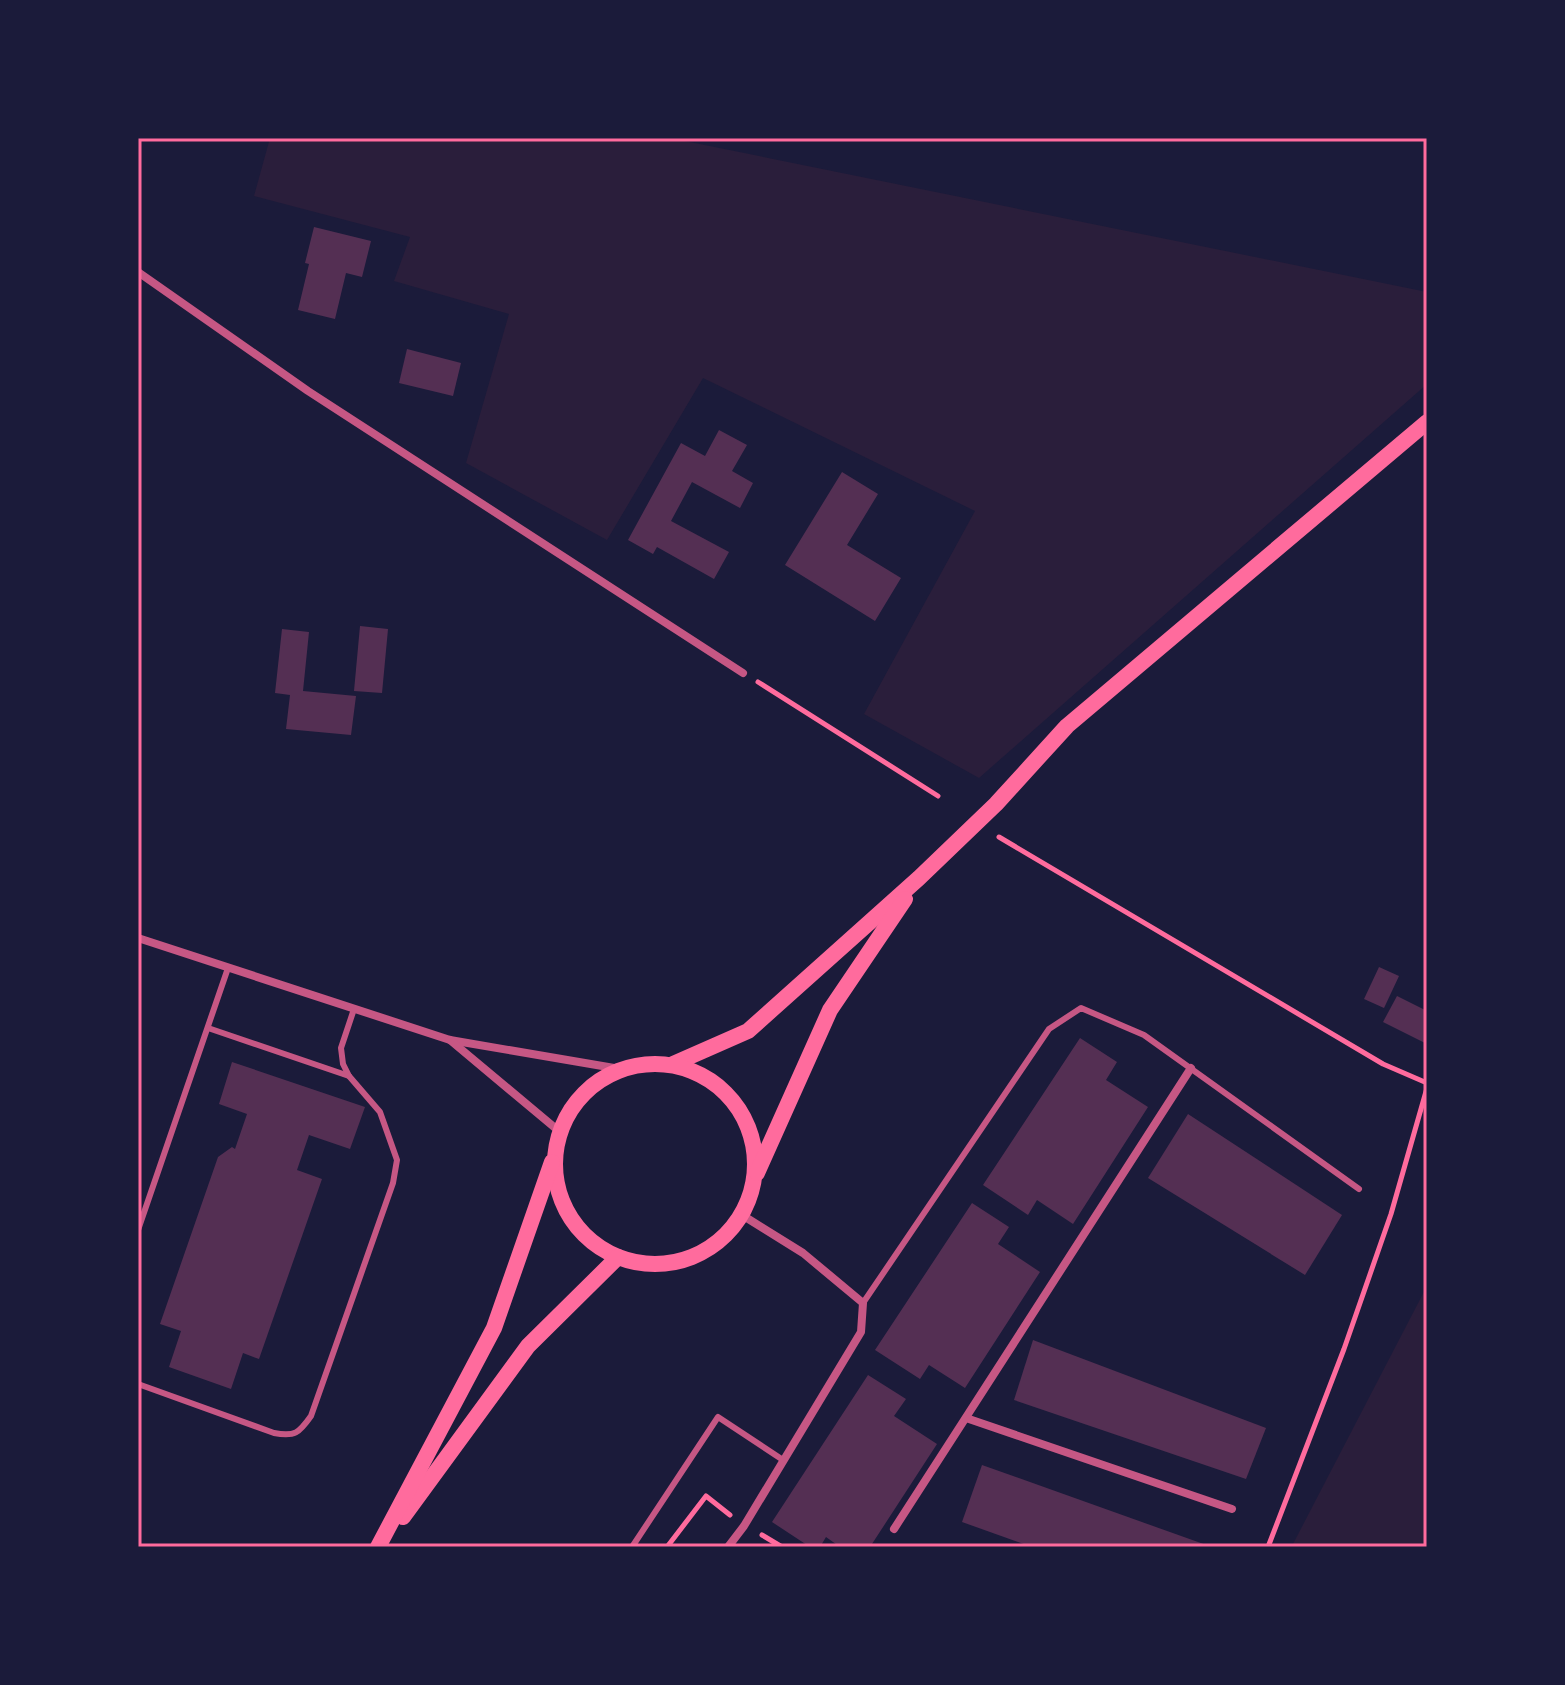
<svg xmlns="http://www.w3.org/2000/svg" width="1565" height="1685" font-family="Karla,sans-serif">
<rect width="100%" height="100%" fill="#1b1b3a"/>
<g fill="#2a1e3b">
<polygon points="270,138 670,138 1427,292 1427,384 979,778 864,714 975,511 703,378 607,540 466,463 509,314 394,281 410,237 254,196"/>
<polygon points="1427,1286 1427,1547 1292,1547 1293,1544"/>
</g>
<g fill="#542f53">
<polygon points="314,227 371,241 362,277 346,273 335,319 298,310 309,264 305,263"/>
<polygon points="407,349 461,363 453,396 399,383"/>
<polygon points="719,430 747,445 732,471 753,483 740,508 692,482 671,521 729,552 714,579 657,547 653,554 628,540 681,443 705,456"/>
<polygon points="842,472 878,494 847,545 901,578 875,621 785,565"/>
<polygon points="360,626 388,629 382,693 354,691"/>
<polygon points="282,629 309,632 303,691 356,696 351,735 286,729 290,695 275,693"/>
<polygon points="1379,967 1399,976 1384,1008 1364,999"/>
<polygon points="1397,996 1427,1011 1427,1044 1383,1022"/>
<polygon points="1080,1038 1117,1062 1106,1080 1148,1107 1073,1224 1037,1200 1028,1215 983,1185"/>
<polygon points="232,1062 365,1107 350,1149 309,1135 297,1170 322,1179 259,1359 243,1353 231,1389 169,1367 181,1331 160,1324 218,1157 232,1147 235,1149 247,1114 219,1104"/>
<polygon points="1188,1114 1342,1215 1305,1275 1148,1178"/>
<polygon points="972,1203 1009,1227 998,1244 1040,1272 965,1388 929,1365 920,1379 875,1350"/>
<polygon points="1033,1340 1266,1428 1246,1479 1014,1400"/>
<polygon points="868,1375 906,1399 894,1416 937,1444 870,1547 840,1547 826,1537 820,1547 810,1547 772,1522"/>
<polygon points="982,1465 1212,1547 1032,1547 962,1522"/>
</g>
<g fill="none" stroke-linecap="round" stroke-linejoin="round">
<g stroke="#ff6b9d" stroke-width="5">
<polyline points="758,682 938,796"/>
<polyline points="999,837 1383,1064 1427,1083"/>
<polyline points="762,1535 782,1547"/>
<polyline points="667,1547 706,1496 730,1515"/>
<polyline points="1268,1547 1344,1349 1391,1214 1427,1088"/>
</g>
<g stroke="#c65784" stroke-width="6">
<polyline points="208,1028 349,1076"/>
<polyline points="138,1230 228,968"/>
<polyline points="863,1303 1049,1029 1081,1008 1144,1035 1359,1189"/>
<path d="M 138,1384 L 274,1433 C 295,1437 299,1433 311,1416 L 393,1183 L 397,1160 L 380,1112 L 349,1076 L 343,1064 L 341,1048 L 354,1009"/>
<polyline points="632,1547 718,1417 783,1460"/>
</g>
<g stroke="#c65784" stroke-width="8">
<polyline points="138,272 308,391 743,673"/>
<polyline points="138,938 450,1040 620,1069"/>
<polyline points="450,1040 560,1132"/>
<polyline points="966,1418 1232,1509"/>
<polyline points="894,1529 1191,1068"/>
<polyline points="728,1547 744,1526 861,1332 863,1303 803,1253 742,1215"/>
</g>
<g stroke="#ff6b9d" stroke-width="16">
<polyline points="673,1064 748,1031 919,878 996,804 1067,726 1427,422"/>
<circle cx="655" cy="1164" r="100"/>
<polyline points="757,1173 830,1010 905,899"/>
<polyline points="403,1517 528,1346 618,1257"/>
<polyline points="378,1547 494,1328 552,1162"/>
</g>
</g>
<rect width="1565" height="1685" fill="none" stroke="#1b1b3a" stroke-width="280"/>
<rect x="140" y="140" width="1285" height="1405" fill="none" stroke="#ff6b9d" stroke-width="3"/>
</svg>
